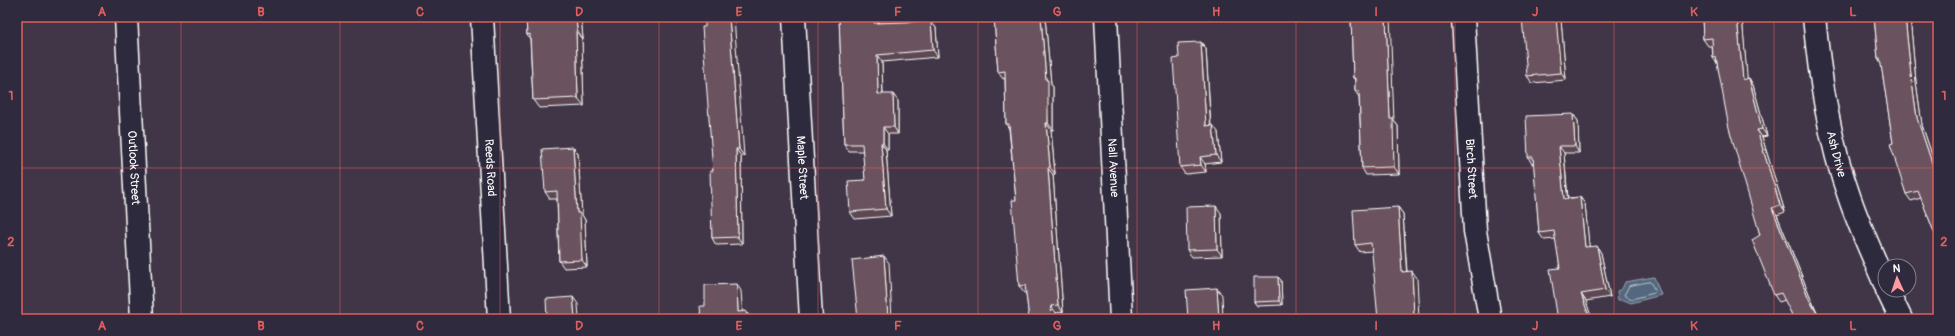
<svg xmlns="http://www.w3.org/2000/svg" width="1955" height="336" font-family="Pangolin,sans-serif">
<rect width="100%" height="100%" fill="#413647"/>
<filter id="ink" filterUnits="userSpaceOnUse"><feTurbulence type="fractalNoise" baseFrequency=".025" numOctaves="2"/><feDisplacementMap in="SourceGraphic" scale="8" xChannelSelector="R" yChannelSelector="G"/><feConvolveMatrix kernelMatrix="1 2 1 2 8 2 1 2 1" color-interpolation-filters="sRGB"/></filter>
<g filter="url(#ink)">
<polygon fill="#53677e" stroke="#98a4b2" points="1654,277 1661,295 1631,303 1624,300 1618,300 1617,291 1622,289 1625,282"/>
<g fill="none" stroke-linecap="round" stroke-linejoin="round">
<polygon stroke="#bac2cb" stroke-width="1" points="1650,282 1655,290 1654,293 1632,299 1624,295 1629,286"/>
<g stroke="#fff" stroke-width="25">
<g id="minor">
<path id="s1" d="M 126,17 L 142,319"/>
<path id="s2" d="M 482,17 L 499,319"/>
<path id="s3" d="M 794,17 L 811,319"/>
<path id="s4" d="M 1463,17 L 1475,231 L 1490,319"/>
<path id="s5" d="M 1814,17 C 1820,79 1829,141 1850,199 C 1860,228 1873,256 1885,284"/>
<polyline points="1887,290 1901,319"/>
</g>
</g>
<g stroke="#fff" stroke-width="25">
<g id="tertiary">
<path id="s6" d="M 1106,17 L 1121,319"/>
</g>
</g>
<use href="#minor" stroke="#2f2a3d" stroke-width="22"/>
<use href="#tertiary" stroke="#2f2a3d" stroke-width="22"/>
</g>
<g fill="#5c4752" stroke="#fff">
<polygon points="526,17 581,17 583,39 582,39 584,106 539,108 533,100 530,39 527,35"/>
<polygon points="839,17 878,17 879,23 931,21 936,28 938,57 882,62 883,94 898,101 898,134 888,134 888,150 886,150 891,216 855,219 850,212 865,180 863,151 849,151 844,144"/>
<polygon points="994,17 1045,17 1051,84 1053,87 1053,130 1051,130 1055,174 1053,175 1063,312 1056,313 1056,319 1029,319 1026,293 1024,293 1019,286 1016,200 1009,129 1006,124 1005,78 1003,79 998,72"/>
<polygon points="1351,17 1394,121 1398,126 1399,174 1366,175 1362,168 1359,97 1355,91 1355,80 1353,78"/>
<polygon points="1702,17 1742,17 1747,79 1749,78 1753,85 1767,136 1762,137 1785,212 1777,215 1814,306 1821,319 1794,319 1785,300 1779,302 1774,295 1760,235 1717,63 1713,58 1712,46 1708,46 1703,39"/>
<polygon points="1874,17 1910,17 1916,82 1922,125 1938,173 1938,242 1921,198 1911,201 1906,194 1893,143 1881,63 1878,58"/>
<polygon points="1561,19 1566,80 1532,83 1527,76"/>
<polygon points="705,27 744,156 741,156 742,244 716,245 712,238 713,171"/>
<polygon points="1201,42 1206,49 1211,126 1218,132 1221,162 1205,164 1206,172 1185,174 1180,167"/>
<polygon points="1573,114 1578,121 1579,153 1564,153 1568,198 1580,197 1585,204 1589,247 1601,253 1610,297 1586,301 1560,268 1556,239 1544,240 1539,233 1534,164 1532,164 1528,157"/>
<polygon points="573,147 578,154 582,215 585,220 587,267 564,268 559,261 557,199 550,199 545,192"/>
<polygon points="1398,207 1403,214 1407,271 1417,278 1372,251 1360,252 1355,245"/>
<polygon points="1221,213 1222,256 1192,257 1187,250"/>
<polygon points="1281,280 1282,305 1257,306 1254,302"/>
</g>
<g fill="#4b3a42" stroke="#fff">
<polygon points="576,17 581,17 583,39 577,30"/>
<polygon points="729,17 734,17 744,156 739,149"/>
<polygon points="874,17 878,17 879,30 874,23"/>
<polygon points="1041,17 1045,17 1051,84 1053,87 1053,130 1048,123 1046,80"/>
<polygon points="1386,17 1390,17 1394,121 1398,126 1399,174 1394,167 1390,119"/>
<polygon points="1555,17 1559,17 1561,19 1566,80 1561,73"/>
<polygon points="1737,17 1742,17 1748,87 1743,80"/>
<polygon points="1905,17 1910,17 1916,82 1922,125 1938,173 1938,181 1917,118 1911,75"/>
<polygon points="931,21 936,28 938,57 933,50"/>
<polygon points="576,31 582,39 584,106 578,98"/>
<polygon points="1201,42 1206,49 1211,133 1206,126"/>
<polygon points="877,55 882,62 883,101 878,94"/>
<polygon points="1749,78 1753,85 1767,136 1762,129"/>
<polygon points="893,94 898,101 898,134 894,127"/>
<polygon points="1573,114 1578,121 1579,153 1575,146"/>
<polygon points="1046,123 1051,130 1055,174 1050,167"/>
<polygon points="1213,125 1218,132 1221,162 1216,155"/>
<polygon points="883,127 888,134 888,150 883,143"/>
<polygon points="1757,130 1762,137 1785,212 1780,205"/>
<polygon points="881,143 886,150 891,216 886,209"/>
<polygon points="1559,146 1564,153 1568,206 1564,199"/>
<polygon points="573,147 578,154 582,215 585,220 587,267 582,260 577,213"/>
<polygon points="736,149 741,156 742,244 738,237"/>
<polygon points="1200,157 1205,164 1206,172 1201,165"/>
<polygon points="1048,168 1053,175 1063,312 1058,305"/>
<polygon points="1580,197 1585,204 1590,254 1585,247"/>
<polygon points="1216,206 1221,213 1222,256 1217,249"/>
<polygon points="1398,207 1403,214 1407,279 1402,272"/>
<polygon points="1772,208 1777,215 1814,306 1821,319 1820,319 1809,299"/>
<polygon points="1597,246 1601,253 1610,297 1605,290"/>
<polygon points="884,256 889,263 892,319 888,319"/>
<polygon points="1412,271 1417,278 1419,319 1414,319"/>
<polygon points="1278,277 1281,280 1282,305 1279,301"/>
<polygon points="737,284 741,291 743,319 738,312"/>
<polygon points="1217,288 1222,295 1223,319 1219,319"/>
<polygon points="1581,294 1586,301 1592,319 1590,319"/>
<polygon points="573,297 578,304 579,319 575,318"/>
<polygon points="1051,306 1056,313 1056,319 1052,319"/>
<polygon points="746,311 751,318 751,319 747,319"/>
</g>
<g fill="#6b535f" stroke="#fff">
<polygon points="526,17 576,17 577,30 576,31 578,98 533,100 530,34 527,35"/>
<polygon points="705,17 729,17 739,149 736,149 738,237 712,238 710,171 713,171 702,27 705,27"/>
<polygon points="839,17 874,17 874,23 931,21 933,50 877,55 878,94 893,94 894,127 883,127 883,143 881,143 886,209 850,212 848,181 865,180 862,144 844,144"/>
<polygon points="994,17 1041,17 1046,80 1048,80 1048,123 1046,123 1050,167 1048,168 1058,305 1051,306 1052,319 1029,319 1025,285 1019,286 1012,200 1016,200 1009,124 1006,124 1005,71 998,72"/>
<polygon points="1351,17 1386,17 1390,119 1393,119 1394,167 1362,168 1359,91 1355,91 1355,78 1353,78"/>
<polygon points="1522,17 1556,17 1561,73 1527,76"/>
<polygon points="1702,17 1737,17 1743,80 1749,78 1762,129 1757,130 1780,205 1772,208 1809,299 1820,319 1794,319 1781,293 1774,295 1752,240 1760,235 1729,128 1716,57 1713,58 1712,38 1703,39"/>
<polygon points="1874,17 1905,17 1911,75 1917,118 1938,181 1938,242 1918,191 1906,194 1890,144 1893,143 1880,58 1878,58"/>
<polygon points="1201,42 1206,126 1213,125 1216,155 1200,157 1201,165 1180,167 1173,59 1179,58 1178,43"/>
<polygon points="1573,114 1575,146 1559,146 1564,199 1580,197 1585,247 1597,246 1605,290 1581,294 1590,319 1559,319 1557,314 1550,269 1560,268 1554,231 1539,233 1533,157 1528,157 1526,116"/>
<polygon points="573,147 577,213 580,213 582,260 559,261 557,191 545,192 542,149"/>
<polygon points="1216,206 1217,249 1187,250 1186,207"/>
<polygon points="1398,207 1402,272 1412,271 1414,319 1378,319 1371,243 1355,245 1353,210"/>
<polygon points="884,256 888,319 858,319 852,260"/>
<polygon points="1254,277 1278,277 1279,301 1254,302"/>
<polygon points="737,284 738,312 746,311 747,319 701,319 700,306 705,306 705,285"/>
<polygon points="1217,288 1219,319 1188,319 1186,290"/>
<polygon points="573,297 575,318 589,317 589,319 547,319 546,299"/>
</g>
</g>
<path fill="none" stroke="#e05e5e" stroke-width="1" stroke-opacity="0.55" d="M 181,17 L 181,319M 340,17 L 340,319M 500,17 L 500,319M 659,17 L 659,319M 818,17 L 818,319M 978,17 L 978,319M 1137,17 L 1137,319M 1296,17 L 1296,319M 1455,17 L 1455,319M 1614,17 L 1614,319M 1774,17 L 1774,319M 17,168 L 1938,168"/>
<g text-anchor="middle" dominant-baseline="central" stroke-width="3" stroke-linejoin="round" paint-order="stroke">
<g font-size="12" fill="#fff" stroke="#2f2a3d">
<text stroke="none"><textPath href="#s5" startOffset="139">Ash Drive</textPath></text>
<text stroke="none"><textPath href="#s1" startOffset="151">Outlook Street</textPath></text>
<text stroke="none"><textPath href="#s2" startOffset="151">Reeds Road</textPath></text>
<text stroke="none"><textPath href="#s3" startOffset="151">Maple Street</textPath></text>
<text stroke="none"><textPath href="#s6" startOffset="151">Nall Avenue</textPath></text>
<text stroke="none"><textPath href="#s4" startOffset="152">Birch Street</textPath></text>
</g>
</g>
<rect width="1955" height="336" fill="none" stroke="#2f2a3d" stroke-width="44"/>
<g transform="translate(1897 278) rotate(357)"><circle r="19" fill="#2f2a3d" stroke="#827f8b"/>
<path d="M0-3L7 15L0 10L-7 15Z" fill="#ff9aa2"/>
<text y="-6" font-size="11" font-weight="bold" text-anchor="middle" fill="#ffffff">N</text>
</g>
<rect x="22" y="22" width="1911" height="292" fill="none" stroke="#e05e5e" stroke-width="1.5"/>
<g font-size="13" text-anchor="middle" font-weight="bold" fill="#e05e5e">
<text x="102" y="16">A</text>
<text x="261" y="16">B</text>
<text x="420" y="16">C</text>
<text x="579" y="16">D</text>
<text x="739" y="16">E</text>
<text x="898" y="16">F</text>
<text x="1057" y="16">G</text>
<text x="1216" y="16">H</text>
<text x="1376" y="16">I</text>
<text x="1535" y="16">J</text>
<text x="1694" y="16">K</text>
<text x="1853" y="16">L</text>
<text x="11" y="100">1</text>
<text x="1944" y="100">1</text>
<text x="11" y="246">2</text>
<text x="1944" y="246">2</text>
<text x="102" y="330">A</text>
<text x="261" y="330">B</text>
<text x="420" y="330">C</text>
<text x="579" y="330">D</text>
<text x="739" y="330">E</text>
<text x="898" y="330">F</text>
<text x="1057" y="330">G</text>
<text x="1216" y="330">H</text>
<text x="1376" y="330">I</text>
<text x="1535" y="330">J</text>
<text x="1694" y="330">K</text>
<text x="1853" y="330">L</text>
</g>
</svg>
